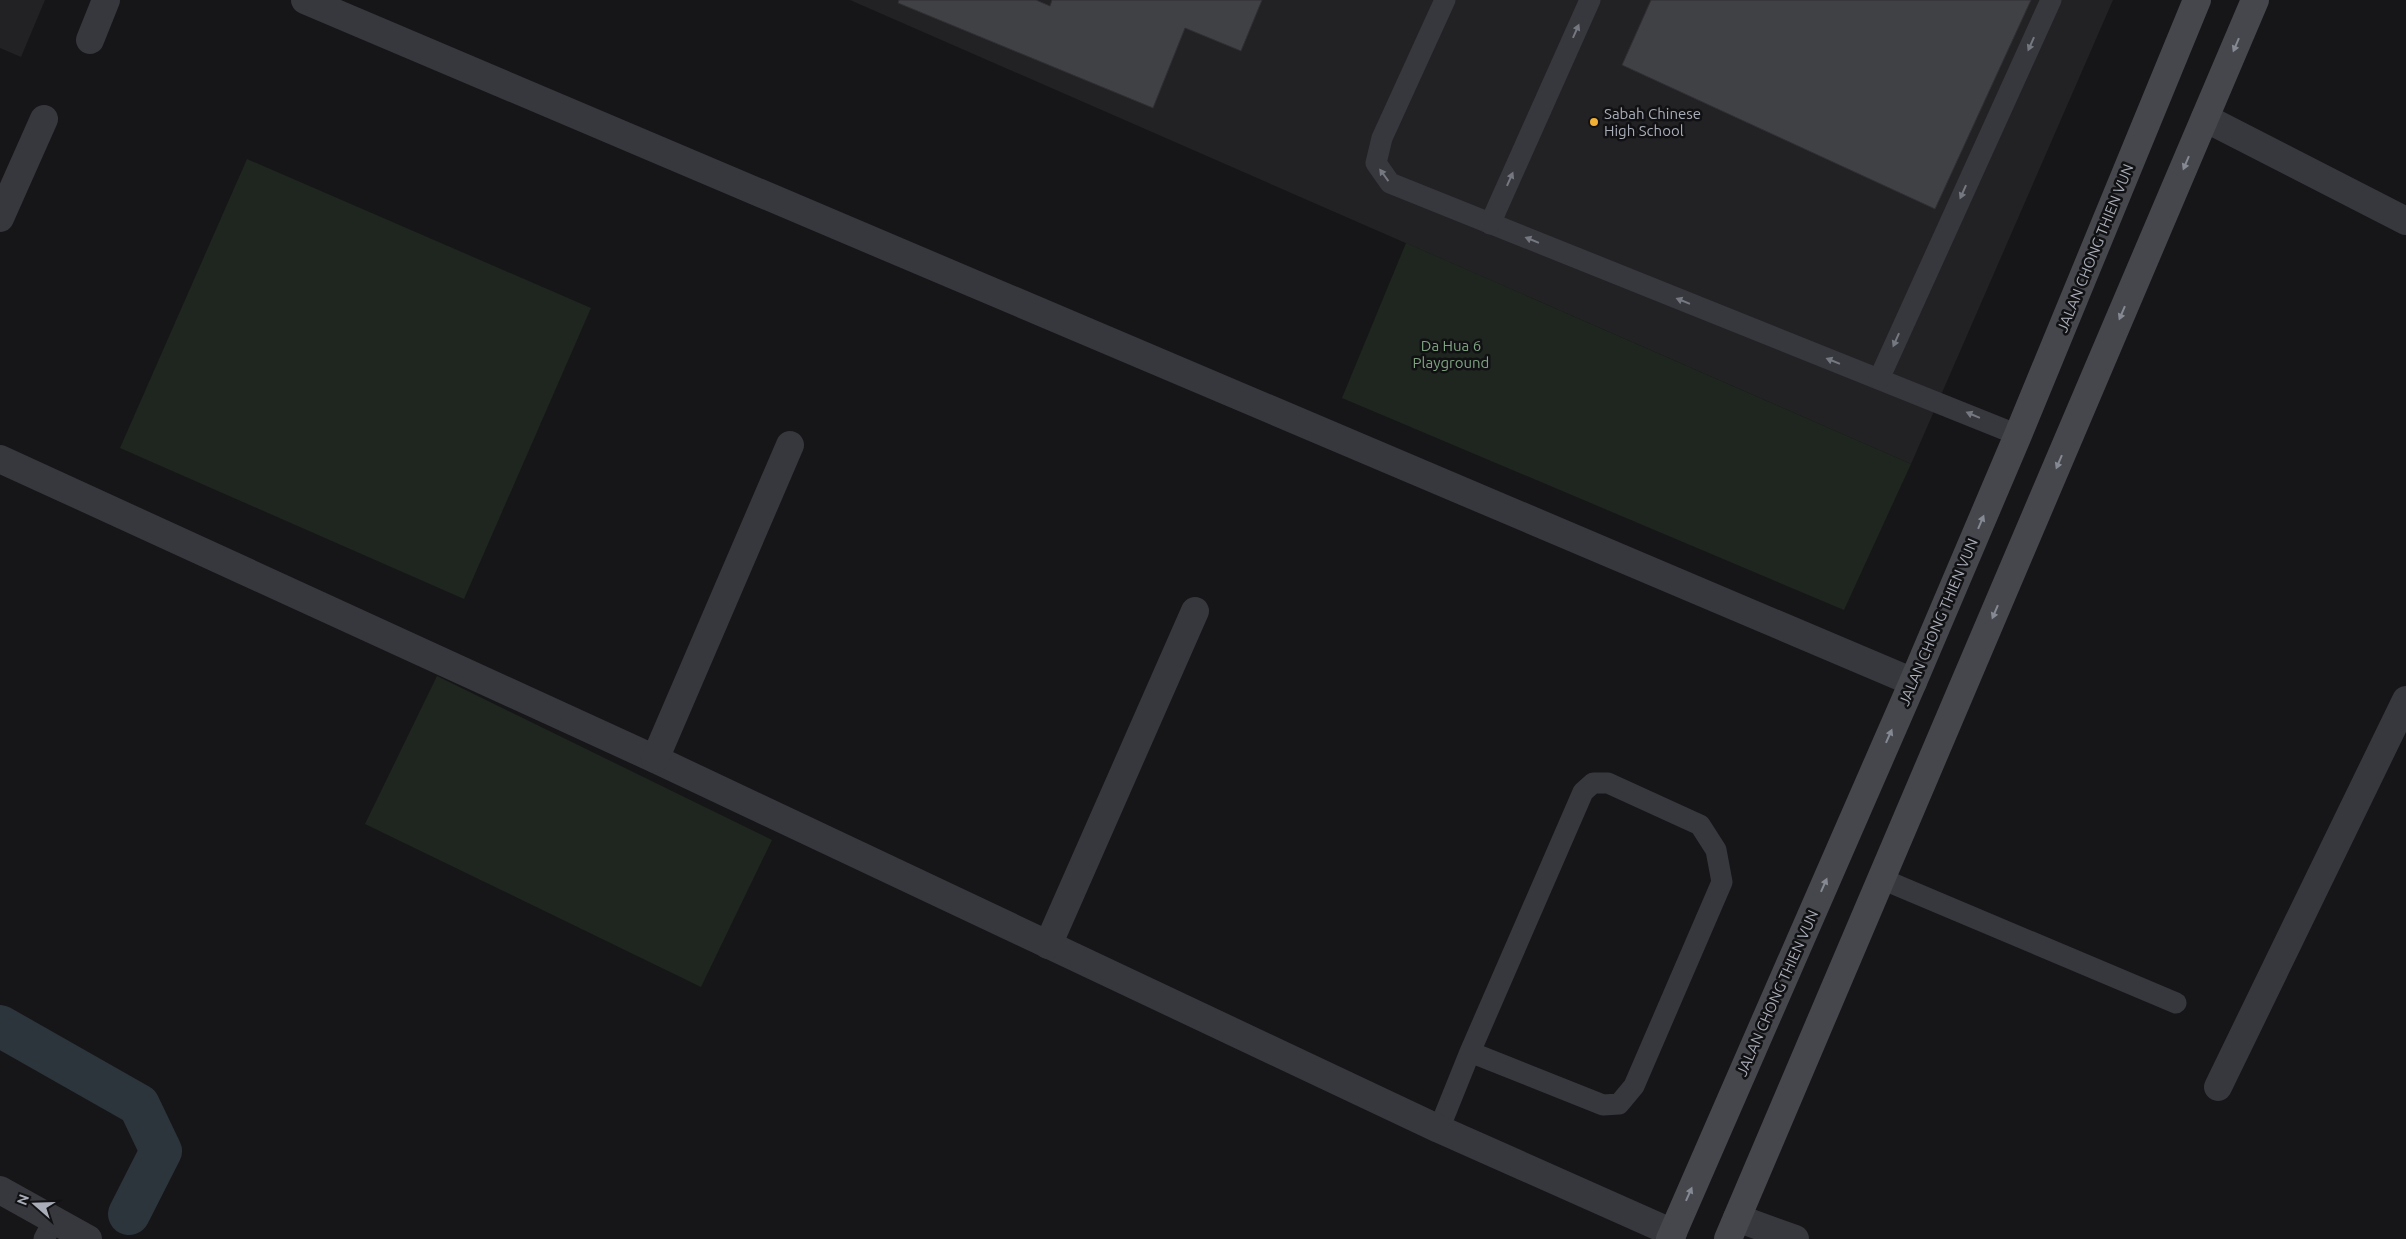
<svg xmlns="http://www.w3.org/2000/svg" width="2406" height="1239" font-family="Ubuntu,sans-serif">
<rect width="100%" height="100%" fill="#161618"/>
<g fill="#222225">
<polygon points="0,0 45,0 21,57 0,48"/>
<polygon points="850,0 2113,0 1911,464"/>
</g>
<g fill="#1e261f">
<polygon points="247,159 591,308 464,599 120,448"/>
<polygon points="1406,243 1911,464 1844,610 1342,398"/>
<polygon points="437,676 772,840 701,987 365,824"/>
</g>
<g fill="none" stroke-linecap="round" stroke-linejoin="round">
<polyline stroke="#2c353c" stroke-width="42" points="0,1026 139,1105 161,1151 129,1214"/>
</g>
<g fill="#404145" stroke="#303034">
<polygon points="899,0 1036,0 1050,6 1052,0 1262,0 1241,51 1185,28 1153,108 898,3"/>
<polygon points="1651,0 2031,0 1935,209 1622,65"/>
</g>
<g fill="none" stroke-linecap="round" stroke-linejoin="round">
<g stroke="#37383d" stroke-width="21">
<polyline points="1445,0 1382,138 1376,163 1390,183 2018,435"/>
<polyline points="1490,224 1590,0"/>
<polyline points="1879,379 2051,0"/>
<polyline points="1882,879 2176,1003"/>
<polyline points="1439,1129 1470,1052 1583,792 1593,783 1608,783 1700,825 1716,850 1722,882 1634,1086 1619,1104 1603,1105 1470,1052"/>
<polyline points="44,1239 54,1220"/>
</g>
<g stroke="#37383d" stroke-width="28">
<polyline points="305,0 1913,682"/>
<polyline points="90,40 106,0"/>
<polyline points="2205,118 2406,221"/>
<polyline points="0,218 44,119"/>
<polyline points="0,459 655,759 1439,1129 1673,1233"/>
<polyline points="655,759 790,445"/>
<polyline points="1048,945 1195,611"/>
<polyline points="2218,1087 2406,700"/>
<polyline points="1737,1218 1795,1239"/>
</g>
<polyline stroke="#37383d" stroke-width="28" points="0,1190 88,1239"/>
<g stroke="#45474d" stroke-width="28">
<polyline points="1670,1239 1913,682 2018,435 2197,0"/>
<polyline points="1728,1239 2255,0"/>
</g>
</g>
<defs><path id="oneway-solid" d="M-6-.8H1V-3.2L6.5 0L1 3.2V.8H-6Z" transform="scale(1.25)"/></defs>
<g fill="#757881">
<use href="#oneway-solid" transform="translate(1576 31) rotate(-66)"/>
<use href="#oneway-solid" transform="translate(2031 44) rotate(114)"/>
<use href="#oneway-solid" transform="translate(1384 175) rotate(-126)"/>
<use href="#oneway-solid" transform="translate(1510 179) rotate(-66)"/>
<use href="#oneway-solid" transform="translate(1963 192) rotate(114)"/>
<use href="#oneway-solid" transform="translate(1532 240) rotate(-158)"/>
<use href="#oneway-solid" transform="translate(1683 301) rotate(-158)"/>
<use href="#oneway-solid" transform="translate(1896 340) rotate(114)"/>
<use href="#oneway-solid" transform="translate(1833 361) rotate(-158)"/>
<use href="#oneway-solid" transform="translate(1973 415) rotate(-157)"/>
</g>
<g fill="#858993">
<use href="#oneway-solid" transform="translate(2236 45) rotate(113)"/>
<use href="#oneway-solid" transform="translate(2186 163) rotate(113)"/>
<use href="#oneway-solid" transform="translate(2122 313) rotate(113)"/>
<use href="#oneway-solid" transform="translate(2059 462) rotate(113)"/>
<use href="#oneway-solid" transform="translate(1981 522) rotate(-67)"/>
<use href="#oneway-solid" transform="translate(1995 612) rotate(113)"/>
<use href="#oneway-solid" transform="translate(1889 736) rotate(-66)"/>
<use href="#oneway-solid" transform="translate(1824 885) rotate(-66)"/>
<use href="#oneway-solid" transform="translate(1689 1194) rotate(-66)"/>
</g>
<circle fill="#f2b134" stroke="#111113" stroke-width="2" cx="1594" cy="122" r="5"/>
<g text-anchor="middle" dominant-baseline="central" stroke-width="5" stroke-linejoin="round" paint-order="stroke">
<g font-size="15" fill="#a8adb8" stroke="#111113" text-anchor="start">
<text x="1604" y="113">Sabah Chinese<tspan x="1604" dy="17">High School</tspan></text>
</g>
<g font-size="15" fill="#a8adb8" stroke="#111113">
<text transform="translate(2095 248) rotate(-68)">JALAN CHONG THIEN VUN</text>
<text transform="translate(1938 622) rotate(-67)">JALAN CHONG THIEN VUN</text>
<text transform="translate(1777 993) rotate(-66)">JALAN CHONG THIEN VUN</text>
</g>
<g font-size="15" fill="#7fa381" stroke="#111113">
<text x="1451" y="345">Da Hua 6<tspan x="1451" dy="17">Playground</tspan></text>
</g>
</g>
<g transform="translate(35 1204) rotate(290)" stroke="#111113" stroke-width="4" paint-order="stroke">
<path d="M0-4L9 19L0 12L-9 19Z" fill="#a8adb8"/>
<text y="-8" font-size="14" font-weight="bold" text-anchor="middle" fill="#a8adb8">N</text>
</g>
</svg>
